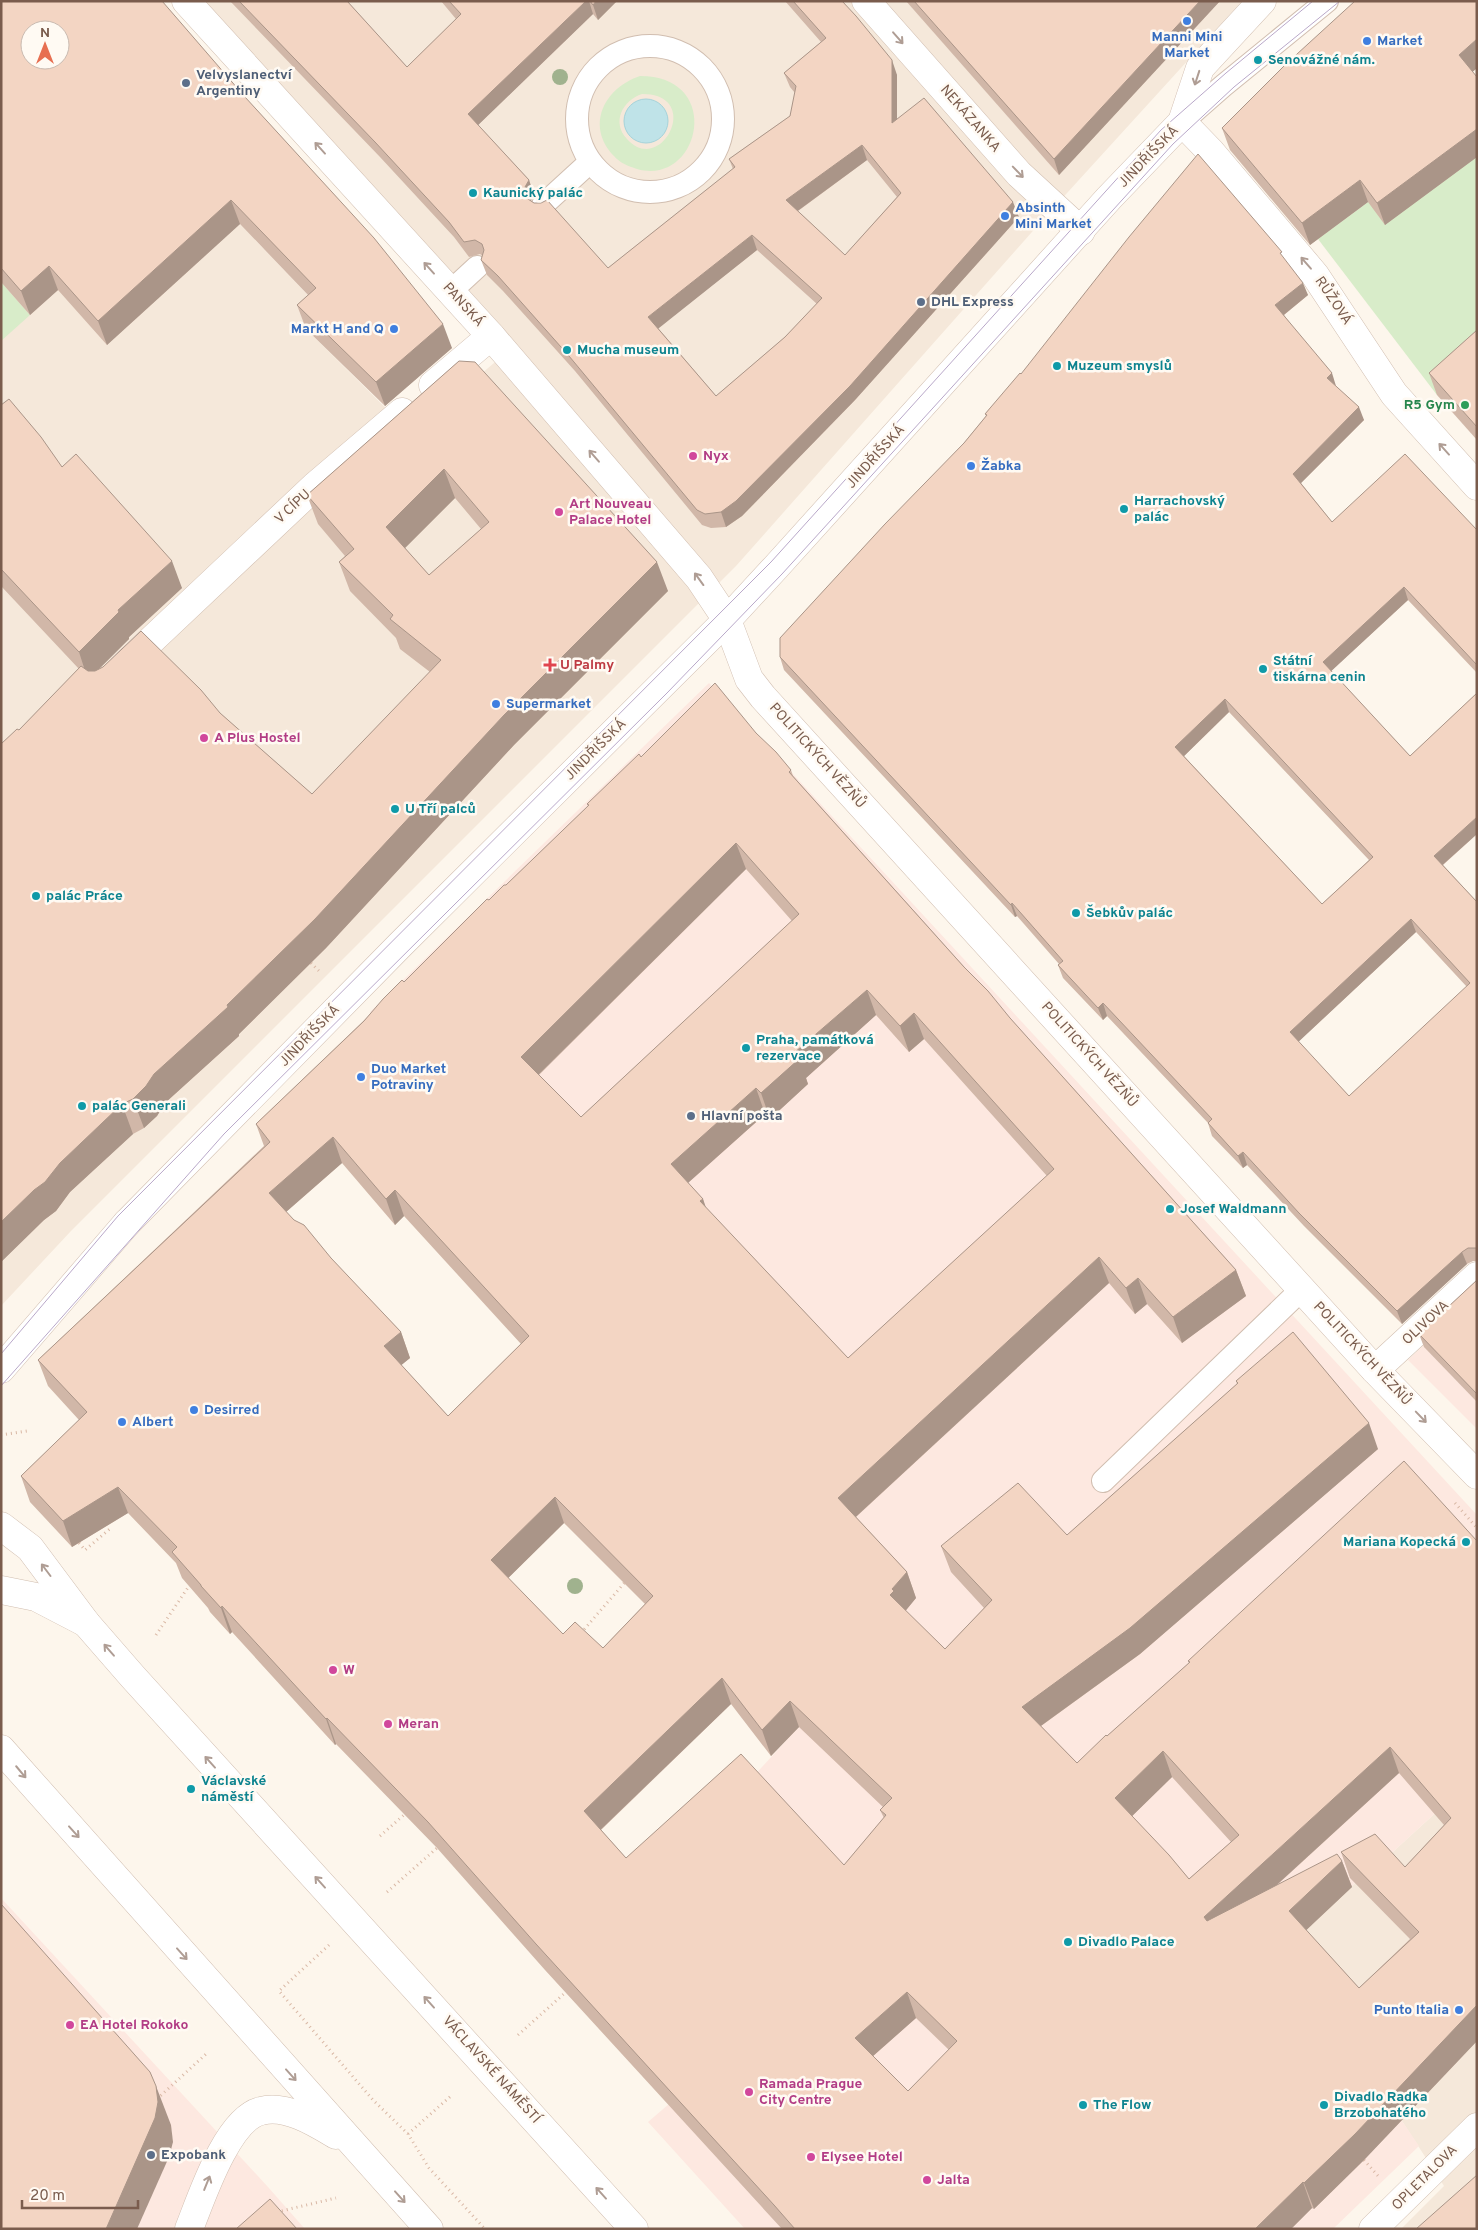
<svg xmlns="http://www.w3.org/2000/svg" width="1478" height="2230" font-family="Overpass,sans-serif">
<rect width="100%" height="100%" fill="#fdf6ec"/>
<g fill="#f5e8da">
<polygon points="205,1 1242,1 1047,215 736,566 71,1231 1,1306 1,282 58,290 133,319 240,224 324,312 306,329 411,433 514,346"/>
<polygon points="1477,1775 1477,2229 1401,2229 1444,2186 1402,2121 1266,1967 1372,1867 1384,1860"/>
</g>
<g fill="#fde8e0">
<polygon points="709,683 1477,1515 1477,1775 1384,1860 1372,1867 1266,1967 1402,2121 1419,2146 1333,2229 745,2229 648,2122 669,2104 750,1780 806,1719 390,1032 370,1012"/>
<polygon points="1477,1295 1477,1429 1408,1360"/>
<polygon points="1,1898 268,2187 305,2229 1,2229"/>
</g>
<g fill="#d8ecc9" fill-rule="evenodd">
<path d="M 640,76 C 725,76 700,187 637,169 C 628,166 620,163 614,156 C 585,126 604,88 640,76 ZM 642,94 C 704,94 661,177 627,139 C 611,122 623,100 642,94 Z"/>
<polygon points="1477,157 1477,360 1437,395 1318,239 1368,202"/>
<polygon points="1,282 30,315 1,341"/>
</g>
<circle fill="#bfe3e8" stroke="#a5d3da" cx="646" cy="121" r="22"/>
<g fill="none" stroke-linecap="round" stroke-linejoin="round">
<g stroke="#d1beb0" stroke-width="24">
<g id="service">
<circle cx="650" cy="119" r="73"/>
<polyline points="1182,122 1223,86 1327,1"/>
<polyline points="543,205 590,162"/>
<polyline points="451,291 477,267"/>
<polyline points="1103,1481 1302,1289"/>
</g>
</g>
<g stroke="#d1beb0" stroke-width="29">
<g id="pedestrian">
<polyline points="1,1369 127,1223"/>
<polyline points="1,1526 30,1548 86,1623"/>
</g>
</g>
<g stroke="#d1beb0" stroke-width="29">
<g id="minor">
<polyline points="186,1 491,336 699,578 727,620 749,679 763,697 1375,1370 1477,1475"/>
<polyline points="866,1 1019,174 1081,231"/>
<polyline points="1182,122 1211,152 1315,275 1394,394 1477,486"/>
<polyline points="433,385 491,336"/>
<polyline points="124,666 315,486 402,412"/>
<polyline points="127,1223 400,945 727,620 776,567 1109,198 1182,122 1200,68 1262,1"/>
<polyline points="1375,1370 1477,1276"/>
<polyline points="1,1590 36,1597 86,1623 133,1677 634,2229"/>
<polyline points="1,1749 429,2229"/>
<path d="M 189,2229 C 201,2199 227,2119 261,2111 C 286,2104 316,2123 336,2135"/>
<polyline points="1373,2229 1477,2127"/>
</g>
</g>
<g stroke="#d9b8a5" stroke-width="3" stroke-dasharray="1 4" stroke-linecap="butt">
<polyline points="311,963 320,972"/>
<polyline points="1,1435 27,1431"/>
<polyline points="1455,1503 1477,1528"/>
<polyline points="79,1543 85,1550 112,1527"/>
<polyline points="581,1633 626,1581"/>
<polyline points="156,1635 189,1586"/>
<polyline points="380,1836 405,1814"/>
<polyline points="387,1892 437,1848"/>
<polyline points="329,1945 279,1991 373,2100 408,2134 429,2168 485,2229"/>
<polyline points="518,2035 566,1992"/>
<polyline points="157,2099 206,2054"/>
<polyline points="408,2134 452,2095"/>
<polyline points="1364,2160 1379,2177"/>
<polyline points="277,2212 336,2198"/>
</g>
<use href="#service" stroke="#fff" stroke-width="22"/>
<use href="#pedestrian" stroke="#fff" stroke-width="28"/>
<use href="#minor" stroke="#fff" stroke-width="28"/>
<g stroke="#b9a8c9" stroke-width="1">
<polyline points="1,1354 118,1216 771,562 1161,130 1226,73 1313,1"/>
<polyline points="1,1386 224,1134 667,693 782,574 1173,144 1234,87 1340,1"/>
</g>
</g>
<g fill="#a0b28e">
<circle cx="560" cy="77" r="8"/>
<circle cx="575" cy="1586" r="8"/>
</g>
<g fill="#d1b7a8" fill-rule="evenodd">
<polygon points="1,1 452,348 385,406 306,329 297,305 308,295 240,224 107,345 58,290 30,315 1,282"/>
<path d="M 230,1 L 347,1 L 407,67 L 456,19 L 441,1 L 617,1 L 598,20 L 593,14 L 478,125 L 529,180 L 534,195 L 531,201 L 608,268 L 733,169 L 729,159 L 790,116 L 795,93 L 790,87 L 784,73 L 821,42 L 785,1 L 842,1 L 897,75 L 897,119 L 1019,217 L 855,400 L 742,516 L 726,527 L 711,528 L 702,525 L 575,371 L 503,291 L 487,275 L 481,260 L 483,256 L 480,254 L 469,257 L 454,237 L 380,157 ZM 867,160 L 897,197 L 845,255 L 798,211 ZM 757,250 L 817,304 L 785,337 L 716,396 L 658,328 Z"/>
<polygon points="906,1 1220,1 1059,175"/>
<polygon points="1477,1 1477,68 1472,72 1477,77 1477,157 1385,225 1368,202 1310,245 1230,150 1222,128"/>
<path d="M 1283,258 L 1308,295 L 1284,315 L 1336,386 L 1364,420 L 1301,483 L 1332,522 L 1477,530 L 1477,673 L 1408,600 L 1331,671 L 1410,756 L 1477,693 L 1477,834 L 1443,865 L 1477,902 L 1477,1261 L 1473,1261 L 1467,1264 L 1402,1324 L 1304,1226 L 1247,1165 L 1243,1168 L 1212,1136 L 1208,1123 L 1107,1016 L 1103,1020 L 1063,978 L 1058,965 L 1059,964 L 1017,916 L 1015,917 L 784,670 L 780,657 L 964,443 L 986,416 L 985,414 L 1021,374 ZM 1229,712 L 1369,860 L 1322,904 L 1184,756 ZM 1416,932 L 1467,987 L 1349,1096 L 1298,1042 Z"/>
<polygon points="1477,330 1477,440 1437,395 1429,373"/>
<path d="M 459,361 L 668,591 L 514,745 L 326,948 L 239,1034 L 239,1036 L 165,1103 L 157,1116 L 144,1128 L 133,1134 L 70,1192 L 56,1211 L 44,1220 L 1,1262 L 1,744 L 19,730 L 79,669 L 1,586 L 1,405 L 182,588 L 129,637 L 129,639 L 99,669 L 220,713 L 312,794 L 430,672 L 400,649 L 396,638 L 350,591 L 339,562 L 345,556 L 318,524 L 307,495 ZM 455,498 L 481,529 L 429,575 L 405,548 Z"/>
<path d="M 756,733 L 791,770 L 793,776 L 1236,1270 L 1246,1296 L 1182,1343 L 1147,1304 L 1135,1314 L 1109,1283 L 856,1517 L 907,1572 L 916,1598 L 905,1611 L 945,1649 L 984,1608 L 951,1572 L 941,1546 L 1067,1535 L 1237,1384 L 1236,1381 L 1378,1449 L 1140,1654 L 1041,1726 L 1077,1763 L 1189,1663 L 1188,1661 L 1477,1541 L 1477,2041 L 1364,2160 L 1314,2209 L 1312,2208 L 1291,2229 L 782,2229 L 545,1970 L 437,1848 L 336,1744 L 335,1745 L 232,1632 L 230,1634 L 210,1612 L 208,1608 L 182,1578 L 176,1563 L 128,1513 L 72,1547 L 30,1502 L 21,1476 L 79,1420 L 48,1386 L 38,1360 L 264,1146 L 256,1124 L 404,982 L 489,900 L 506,885 L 588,806 L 587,804 L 641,757 ZM 746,869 L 792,921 L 581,1117 L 539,1075 ZM 876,1015 L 909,1052 L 924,1039 L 1047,1176 L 848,1358 L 705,1207 L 703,1199 L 688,1183 L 765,1114 L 770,1119 L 808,1084 L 806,1078 ZM 342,1163 L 395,1225 L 404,1216 L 521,1344 L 448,1416 L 401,1365 L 410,1358 L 401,1332 L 286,1212 ZM 564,1523 L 645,1604 L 603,1648 L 563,1634 L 508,1578 ZM 731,1704 L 771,1756 L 799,1727 L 883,1807 L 880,1810 L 884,1818 L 844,1865 L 626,1858 L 601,1830 ZM 1399,1773 L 1444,1825 L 1405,1867 L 1341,1852 L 1350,1878 L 1410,1939 L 1359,1988 L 1306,1930 L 1352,1887 L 1342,1861 L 1277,1885 ZM 1172,1777 L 1231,1842 L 1189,1879 L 1132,1816 ZM 916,2018 L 949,2050 L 908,2091 L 873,2056 Z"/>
<polygon points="1477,1280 1477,1402 1424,1347 1419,1334"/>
</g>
<g fill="#aa9588">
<polygon points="586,1 589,1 593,14 474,129 468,114"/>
<polygon points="596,1 617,1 598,20 593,5"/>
<polygon points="1200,1 1220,1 1059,175 1054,159"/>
<polygon points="1477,39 1477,68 1467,77 1459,55"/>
<polygon points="892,60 897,75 897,138 892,123"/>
<polygon points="1477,129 1477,157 1385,225 1377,203"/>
<polygon points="862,145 867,160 792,215 786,200"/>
<polygon points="529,180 534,195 530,202 528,199 525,187"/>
<polygon points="1360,180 1368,202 1310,245 1302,223"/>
<polygon points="231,200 240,224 107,345 98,321"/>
<polygon points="1013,202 1019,217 855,400 742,516 726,527 721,512"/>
<polygon points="752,235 757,250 654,332 648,317"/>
<polygon points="49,266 58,290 30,315 21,291"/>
<polygon points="1303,283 1308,295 1280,318 1275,305"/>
<polygon points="443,324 452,348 385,406 376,382"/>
<polygon points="1332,373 1336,386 1327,378"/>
<polygon points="1359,407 1364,420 1297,487 1293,474"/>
<polygon points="444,469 455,498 397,556 386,527"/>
<polygon points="172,561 182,588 129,637 129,639 88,680 79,652 118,610"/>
<polygon points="657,562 668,591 514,745 326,948 239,1034 239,1036 165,1103 157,1116 144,1128 133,1099 154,1074 227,1005 504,715"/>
<polygon points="1404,587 1408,600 1327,675 1323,662"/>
<polygon points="1225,699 1229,712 1180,760 1175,747"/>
<polygon points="1477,817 1477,834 1439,868 1434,856"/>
<polygon points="736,843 746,869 530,1083 521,1057"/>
<polygon points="1012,903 1017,916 1015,917 1011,905"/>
<polygon points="1411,919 1416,932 1295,1045 1290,1032"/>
<polygon points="867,990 876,1015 806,1078 808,1084 770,1119 761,1093 794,1053"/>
<polygon points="1103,1003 1107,1016 1103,1020 1098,1008"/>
<polygon points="914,1013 924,1039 909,1052 900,1026"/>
<polygon points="756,1088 765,1114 680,1190 671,1164"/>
<polygon points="122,1104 133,1134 70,1192 56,1211 44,1220 1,1262 1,1222 60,1163"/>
<polygon points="333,1137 342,1163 278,1219 269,1193"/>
<polygon points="1243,1152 1247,1165 1243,1168 1238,1156"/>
<polygon points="395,1190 404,1216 395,1225 386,1199"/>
<polygon points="703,1199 712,1225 700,1201"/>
<polygon points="1462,1252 1467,1264 1402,1324 1397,1311"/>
<polygon points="1099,1257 1109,1283 848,1524 838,1498"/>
<polygon points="1236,1270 1246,1296 1182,1343 1173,1317"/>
<polygon points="1138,1278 1147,1304 1135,1314 1126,1288"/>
<polygon points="401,1332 410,1358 393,1372 384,1346"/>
<polygon points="1369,1423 1378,1449 1140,1654 1031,1733 1022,1707"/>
<polygon points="118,1487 128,1513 72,1547 63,1521"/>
<polygon points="555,1497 564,1523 500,1586 491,1560"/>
<polygon points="907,1572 916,1598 903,1614 890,1595 892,1589"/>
<polygon points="222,1606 232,1632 230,1634 221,1608"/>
<polygon points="722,1678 731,1704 593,1837 584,1811"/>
<polygon points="790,1701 799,1727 771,1756 762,1730"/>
<polygon points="327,1718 336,1744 335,1745 326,1719"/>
<polygon points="1390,1747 1399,1773 1213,1943 1204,1917"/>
<polygon points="1163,1751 1172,1777 1124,1824 1115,1798"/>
<polygon points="1342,1861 1352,1887 1299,1937 1289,1911"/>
<polygon points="907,1992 916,2018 864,2064 855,2038"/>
<polygon points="1477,2005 1477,2041 1364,2160 1314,2209 1304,2183"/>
<polygon points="156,2086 171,2125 173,2142 169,2157 137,2229 106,2229"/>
<polygon points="1303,2182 1312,2208 1291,2229 1255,2229"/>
</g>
<g fill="#f3d5c3" stroke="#aa9588" fill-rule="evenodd">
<path d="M 1,1 L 162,1 L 245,97 L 374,238 L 443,324 L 376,382 L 297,305 L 316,288 L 231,200 L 98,321 L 49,266 L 21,291 L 1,268 ZM 30,30 L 60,30 L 60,60 L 30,60 Z"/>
<path d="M 239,1 L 347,1 L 407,67 L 461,14 L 449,1 L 586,1 L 468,114 L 529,180 L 525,187 L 528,199 L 534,203 L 541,203 L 547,200 L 608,268 L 735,167 L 729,159 L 790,116 L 796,86 L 784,73 L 826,38 L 793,1 L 842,1 L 856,16 L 892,60 L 892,123 L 924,98 L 1013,202 L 850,386 L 736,501 L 721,512 L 705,514 L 697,510 L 569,356 L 498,276 L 481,260 L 484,250 L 482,244 L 475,240 L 464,242 L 449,222 L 375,142 ZM 862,145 L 901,193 L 845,255 L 786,200 ZM 752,235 L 822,298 L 785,337 L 716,396 L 648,317 Z"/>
<polygon points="590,1 596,1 593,5"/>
<polygon points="914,1 1200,1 1054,159"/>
<polygon points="1355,1 1477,1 1477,39 1459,55 1477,77 1477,129 1377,203 1360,180 1302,223 1222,128 1285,65"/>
<path d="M 1198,154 L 1282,252 L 1280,253 L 1303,283 L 1275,305 L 1332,373 L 1327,378 L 1359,407 L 1293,474 L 1332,522 L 1405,454 L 1477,530 L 1477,665 L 1404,587 L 1323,662 L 1410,756 L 1477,693 L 1477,817 L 1434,856 L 1477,902 L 1477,1248 L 1468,1248 L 1462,1252 L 1397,1311 L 1299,1213 L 1243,1152 L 1238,1156 L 1208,1123 L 1212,1119 L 1103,1003 L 1098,1008 L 1058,965 L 1063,961 L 1012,903 L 1011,905 L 780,657 L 780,638 L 885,524 L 964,443 L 987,415 L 985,414 L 1020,373 L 1021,374 L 1129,237 ZM 1225,699 L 1373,857 L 1322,904 L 1175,747 ZM 1411,919 L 1470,983 L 1349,1096 L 1290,1032 Z"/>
<polygon points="1477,330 1477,427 1429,373"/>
<path d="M 459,361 L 475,362 L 657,562 L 504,715 L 315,919 L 227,1005 L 228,1007 L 154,1074 L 146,1086 L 133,1099 L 122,1104 L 60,1163 L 45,1182 L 34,1190 L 1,1222 L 1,744 L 17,729 L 19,730 L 81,666 L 88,671 L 95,671 L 103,667 L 141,631 L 201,690 L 220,713 L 312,794 L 441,660 L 390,619 L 393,615 L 339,562 L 354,549 L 307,495 ZM 444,469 L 489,522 L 429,575 L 386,527 Z"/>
<polygon points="9,399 41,437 62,467 76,454 172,561 118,610 119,612 79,652 1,569 1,405"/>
<path d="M 715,683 L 756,733 L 776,752 L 791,770 L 789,772 L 964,967 L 988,991 L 1010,1018 L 1236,1270 L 1173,1317 L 1138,1278 L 1126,1288 L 1099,1257 L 838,1498 L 907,1572 L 892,1589 L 894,1591 L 890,1595 L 945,1649 L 992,1600 L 941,1546 L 1018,1483 L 1067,1535 L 1238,1383 L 1236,1381 L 1293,1332 L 1369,1423 L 1130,1628 L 1022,1707 L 1077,1763 L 1106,1735 L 1107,1736 L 1190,1662 L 1188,1661 L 1404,1461 L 1477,1541 L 1477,2005 L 1355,2134 L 1304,2183 L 1303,2182 L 1255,2229 L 795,2229 L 774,2205 L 536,1944 L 428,1822 L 327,1718 L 326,1719 L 222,1606 L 221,1608 L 201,1586 L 201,1585 L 172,1552 L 177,1547 L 118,1487 L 63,1521 L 21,1476 L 87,1412 L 38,1360 L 270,1142 L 256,1124 L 364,1021 L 383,999 L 402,980 L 404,982 L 487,899 L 489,900 L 504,885 L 506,885 L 589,805 L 587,804 L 639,754 L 641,757 ZM 736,843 L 799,914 L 581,1117 L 521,1057 ZM 867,990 L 900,1026 L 914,1013 L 1054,1169 L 848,1358 L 700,1201 L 703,1199 L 671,1164 L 756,1088 L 761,1093 L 799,1059 L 794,1053 ZM 333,1137 L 386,1199 L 395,1190 L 529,1336 L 448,1416 L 384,1346 L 401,1332 L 331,1258 L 304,1225 L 294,1220 L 269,1193 ZM 555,1497 L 653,1596 L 603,1648 L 575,1622 L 563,1634 L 491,1560 ZM 722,1678 L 762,1730 L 790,1701 L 892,1798 L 880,1810 L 886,1815 L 844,1865 L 741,1754 L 626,1858 L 584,1811 ZM 1390,1747 L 1451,1818 L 1405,1867 L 1375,1834 L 1341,1852 L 1419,1932 L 1359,1988 L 1289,1911 L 1342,1861 L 1337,1854 L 1207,1921 L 1204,1917 ZM 1163,1751 L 1239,1835 L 1189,1879 L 1169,1855 L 1115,1798 ZM 907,1992 L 957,2041 L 908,2091 L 855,2038 Z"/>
<polygon points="1477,1280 1477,1394 1419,1334"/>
<polygon points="1,1904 150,2072 156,2086 158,2102 155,2118 106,2229 1,2229"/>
<polygon points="1477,2175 1477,2229 1416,2229"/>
<polygon points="270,2199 297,2229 236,2229"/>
</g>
<defs><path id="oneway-shaft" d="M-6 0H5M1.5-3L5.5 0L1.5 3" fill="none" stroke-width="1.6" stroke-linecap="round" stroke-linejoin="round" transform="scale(1.25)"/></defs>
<g stroke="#af9d94">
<use href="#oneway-shaft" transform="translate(898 38) rotate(49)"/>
<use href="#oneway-shaft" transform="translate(1197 78) rotate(108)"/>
<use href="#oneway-shaft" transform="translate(320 148) rotate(-132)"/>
<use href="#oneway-shaft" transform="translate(1018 172) rotate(46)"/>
<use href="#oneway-shaft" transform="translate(1306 263) rotate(-131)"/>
<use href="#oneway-shaft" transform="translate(429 268) rotate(-132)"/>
<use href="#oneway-shaft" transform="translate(1444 449) rotate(-132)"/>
<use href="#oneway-shaft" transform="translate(594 456) rotate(-131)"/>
<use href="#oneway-shaft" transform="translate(699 579) rotate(-126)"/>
<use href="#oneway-shaft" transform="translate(1421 1417) rotate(46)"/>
<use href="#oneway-shaft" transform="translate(46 1570) rotate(-127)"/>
<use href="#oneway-shaft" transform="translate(109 1650) rotate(-131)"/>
<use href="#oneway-shaft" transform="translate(210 1762) rotate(-132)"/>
<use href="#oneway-shaft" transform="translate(21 1772) rotate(50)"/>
<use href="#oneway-shaft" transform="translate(74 1832) rotate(48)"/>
<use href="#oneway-shaft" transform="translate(320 1882) rotate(-132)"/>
<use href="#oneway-shaft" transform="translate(182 1954) rotate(48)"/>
<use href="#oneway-shaft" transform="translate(429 2002) rotate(-132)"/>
<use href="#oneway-shaft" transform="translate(291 2075) rotate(48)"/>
<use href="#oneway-shaft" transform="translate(207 2183) rotate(-68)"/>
<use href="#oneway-shaft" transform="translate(601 2193) rotate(-132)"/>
<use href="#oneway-shaft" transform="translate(400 2197) rotate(48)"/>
</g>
<g fill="#3f7fe0" stroke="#fffaf3" stroke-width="2">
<circle cx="1187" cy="21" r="5"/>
<circle cx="1367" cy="41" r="5"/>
<circle cx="1005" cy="216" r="5"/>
<circle cx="394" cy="329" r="5"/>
<circle cx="971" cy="466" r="5"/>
<circle cx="496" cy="704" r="5"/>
<circle cx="361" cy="1077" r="5"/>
<circle cx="194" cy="1410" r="5"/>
<circle cx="122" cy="1422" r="5"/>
<circle cx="1459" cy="2010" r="5"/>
</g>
<g fill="#0f9aa8" stroke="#fffaf3" stroke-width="2">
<circle cx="1258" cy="60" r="5"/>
<circle cx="473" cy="193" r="5"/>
<circle cx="567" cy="350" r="5"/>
<circle cx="1057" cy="366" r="5"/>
<circle cx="1124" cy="509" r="5"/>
<circle cx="1263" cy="669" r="5"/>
<circle cx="395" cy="809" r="5"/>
<circle cx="36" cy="896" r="5"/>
<circle cx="1076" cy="913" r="5"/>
<circle cx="746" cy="1048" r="5"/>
<circle cx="82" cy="1106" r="5"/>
<circle cx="1170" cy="1209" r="5"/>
<circle cx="1466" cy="1542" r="5"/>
<circle cx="191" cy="1789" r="5"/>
<circle cx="1068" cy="1942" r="5"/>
<circle cx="1083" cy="2105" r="5"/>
<circle cx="1324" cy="2105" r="5"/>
</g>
<g fill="#5c6f8a" stroke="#fffaf3" stroke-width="2">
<circle cx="186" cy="83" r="5"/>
<circle cx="921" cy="302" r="5"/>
<circle cx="691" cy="1116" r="5"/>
<circle cx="151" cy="2155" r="5"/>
</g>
<circle fill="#2e9e5b" stroke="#fffaf3" stroke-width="2" cx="1465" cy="405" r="5"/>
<g fill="#d1479c" stroke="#fffaf3" stroke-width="2">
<circle cx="693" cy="456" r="5"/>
<circle cx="559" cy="512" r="5"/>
<circle cx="204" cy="738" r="5"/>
<circle cx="333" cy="1670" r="5"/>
<circle cx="388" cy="1724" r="5"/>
<circle cx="70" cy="2025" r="5"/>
<circle cx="749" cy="2092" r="5"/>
<circle cx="811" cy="2157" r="5"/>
<circle cx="927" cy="2180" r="5"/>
</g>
<path fill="#e0444e" stroke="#fffaf3" stroke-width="2" d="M547.5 657.5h5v5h5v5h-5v5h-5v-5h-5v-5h5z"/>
<g text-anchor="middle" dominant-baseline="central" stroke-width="5" stroke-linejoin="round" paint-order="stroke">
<g font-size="14" font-weight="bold" fill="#366cbe" stroke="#fffaf3" text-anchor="start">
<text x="1187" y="37" text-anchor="middle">Manni Mini<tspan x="1187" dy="16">Market</tspan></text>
<text x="1377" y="41">Market</text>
<text x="1015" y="208">Absinth<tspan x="1015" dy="16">Mini Market</tspan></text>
<text x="384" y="329" text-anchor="end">Markt H and Q</text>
<text x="981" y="466">Žabka</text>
<text x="506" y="704">Supermarket</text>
<text x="371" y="1069">Duo Market<tspan x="371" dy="16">Potraviny</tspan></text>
<text x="204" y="1410">Desirred</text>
<text x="132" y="1422">Albert</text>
<text x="1449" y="2010" text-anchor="end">Punto Italia</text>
</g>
<g font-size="14" font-weight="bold" fill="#0d838f" stroke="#fffaf3" text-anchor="start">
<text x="1268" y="60">Senovážné nám.</text>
<text x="483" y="193">Kaunický palác</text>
<text x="577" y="350">Mucha museum</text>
<text x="1067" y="366">Muzeum smyslů</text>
<text x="1134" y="501">Harrachovský<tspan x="1134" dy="16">palác</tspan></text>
<text x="1273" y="661">Státní<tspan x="1273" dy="16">tiskárna cenin</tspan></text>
<text x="405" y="809">U Tří palců</text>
<text x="46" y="896">palác Práce</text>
<text x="1086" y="913">Šebkův palác</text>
<text x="756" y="1040">Praha, památková<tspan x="756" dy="16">rezervace</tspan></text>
<text x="92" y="1106">palác Generali</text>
<text x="1180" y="1209">Josef Waldmann</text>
<text x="1456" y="1542" text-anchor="end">Mariana Kopecká</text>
<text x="201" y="1781">Václavské<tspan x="201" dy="16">náměstí</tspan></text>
<text x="1078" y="1942">Divadlo Palace</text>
<text x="1334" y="2097">Divadlo Radka<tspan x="1334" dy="16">Brzobohatého</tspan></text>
<text x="1093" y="2105">The Flow</text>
</g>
<g font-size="14" font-weight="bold" fill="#4e5e75" stroke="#fffaf3" text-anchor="start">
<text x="196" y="75">Velvyslanectví<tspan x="196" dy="16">Argentiny</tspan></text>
<text x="931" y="302">DHL Express</text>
<text x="701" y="1116">Hlavní pošta</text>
<text x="161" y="2155">Expobank</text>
</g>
<g font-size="14" fill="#7a5c4d" stroke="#fffaf3">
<text transform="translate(970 119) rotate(49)">NEKÁZANKA</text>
<text transform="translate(1149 157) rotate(-46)">JINDŘIŠSKÁ</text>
<text transform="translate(1333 301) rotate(56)">RŮŽOVÁ</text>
<text transform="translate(463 305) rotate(48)">PANSKÁ</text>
<text transform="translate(876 457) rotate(-48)">JINDŘIŠSKÁ</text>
<text transform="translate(293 507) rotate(-43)">V CÍPU</text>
<text transform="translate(596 750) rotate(-45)">JINDŘIŠSKÁ</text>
<text transform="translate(817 756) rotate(48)">POLITICKÝCH VĚZŇŮ</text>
<text transform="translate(310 1036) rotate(-46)">JINDŘIŠSKÁ</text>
<text transform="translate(1089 1055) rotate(48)">POLITICKÝCH VĚZŇŮ</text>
<text transform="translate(1426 1323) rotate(-43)">OLIVOVA</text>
<text transform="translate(1362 1354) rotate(47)">POLITICKÝCH VĚZŇŮ</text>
<text transform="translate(491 2070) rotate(48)">VÁCLAVSKÉ NÁMĚSTÍ</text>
<text transform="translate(1425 2178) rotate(-45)">OPLETALOVA</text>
</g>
<g font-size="14" font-weight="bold" fill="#27864d" stroke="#fffaf3" text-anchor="end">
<text x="1455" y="405">R5 Gym</text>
</g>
<g font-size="14" font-weight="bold" fill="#b23c85" stroke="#fffaf3" text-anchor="start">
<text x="703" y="456">Nyx</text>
<text x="569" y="504">Art Nouveau<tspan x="569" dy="16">Palace Hotel</tspan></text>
<text x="214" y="738">A Plus Hostel</text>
<text x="343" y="1670">W</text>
<text x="398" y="1724">Meran</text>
<text x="80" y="2025">EA Hotel Rokoko</text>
<text x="759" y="2084">Ramada Prague<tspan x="759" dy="16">City Centre</tspan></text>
<text x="821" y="2157">Elysee Hotel</text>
<text x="937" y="2180">Jalta</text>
</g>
<g font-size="14" font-weight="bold" fill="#be3a42" stroke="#fffaf3" text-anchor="start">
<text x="560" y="665">U Palmy</text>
</g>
</g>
<rect width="1478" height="2230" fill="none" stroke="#7a5c4d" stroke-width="5"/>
<g transform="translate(45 45)"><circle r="24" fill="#fffaf3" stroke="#cabbb1"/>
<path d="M0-4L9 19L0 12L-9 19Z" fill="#e76f51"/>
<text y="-8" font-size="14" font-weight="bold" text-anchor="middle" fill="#7a5c4d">N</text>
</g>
<path d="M22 2200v8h116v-8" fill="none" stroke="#7a5c4d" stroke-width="2.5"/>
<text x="30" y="2200" font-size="15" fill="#7a5c4d" stroke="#fffaf3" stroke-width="4" paint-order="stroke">20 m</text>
</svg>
